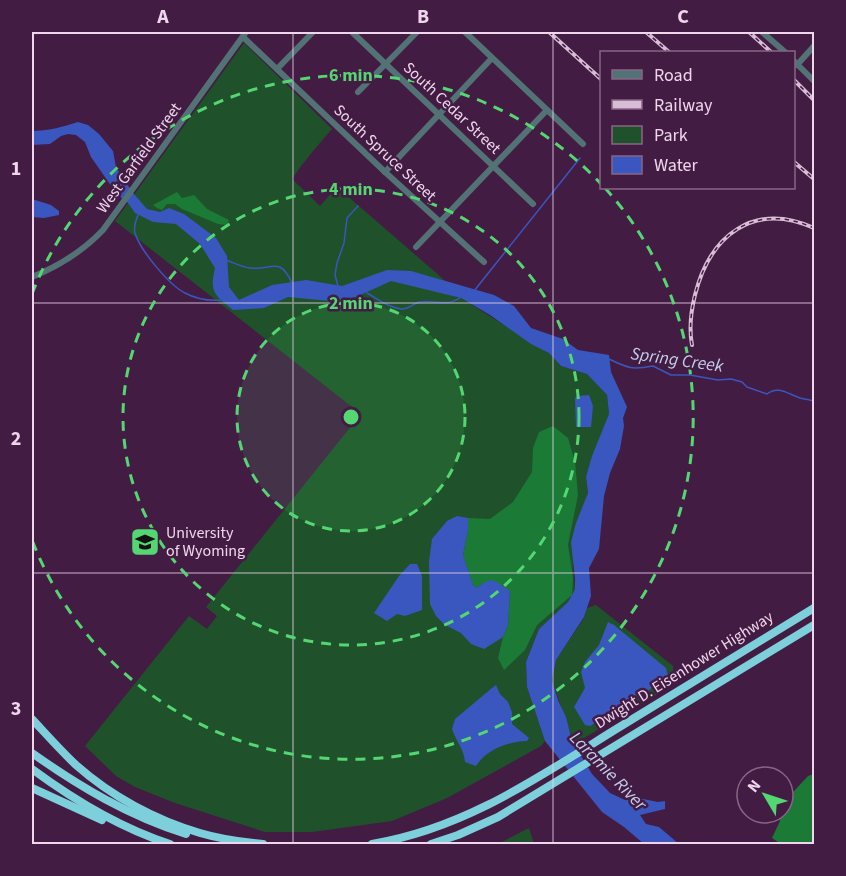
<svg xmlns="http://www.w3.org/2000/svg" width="846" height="876" font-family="'Source Sans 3',sans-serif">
<rect width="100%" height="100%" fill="#431c43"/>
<g fill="#1f522a">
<path d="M 244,43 L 332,129 C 318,145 304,161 292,179 L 320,206 L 337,187 L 442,278 L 457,294 L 455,297 L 461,298 L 549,353 L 561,366 L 587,374 L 607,395 L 609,414 L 586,477 L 588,493 L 584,506 L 573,567 L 575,589 L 568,602 L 539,629 L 526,662 L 527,687 L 545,741 L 541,746 L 447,798 L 392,821 L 312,832 L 265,832 L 175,803 L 135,787 L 116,776 L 85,746 L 189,616 L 207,629 L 217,616 L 206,607 L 361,414 L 115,221 Z"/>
<polygon points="596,605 673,666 673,685 574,744 552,680 556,660 584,618 587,608"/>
<polygon points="529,828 534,844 498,844"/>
</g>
<g fill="#1b7a36">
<polygon points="177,192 182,198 194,195 207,209 229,220 227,225 218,224 182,209 175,204 167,204 162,210 157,208 153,205"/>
<polygon points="553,426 568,438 575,462 578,495 568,545 573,577 572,595 537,625 525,650 504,670 498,658 503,637 508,625 510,591 483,583 477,588 473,585 463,555 468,531 468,518 490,519 513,502 532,472 533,448 539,432"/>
<polygon points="814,774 814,844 781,844 772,838 780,821 779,813 783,813 783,803 808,776"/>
</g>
<g fill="#3a56bf">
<path d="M 78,122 L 88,125 L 99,134 L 113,151 L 116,167 L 120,174 L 134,194 L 147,209 L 160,212 L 169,208 L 184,214 L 216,238 L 227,256 L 229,287 L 239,300 L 272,285 L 306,280 L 342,286 L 387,270 L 411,271 L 494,295 L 514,306 L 531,328 L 563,339 L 578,350 L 609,355 L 611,372 L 627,407 L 623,418 L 624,426 L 620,449 L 610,473 L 604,496 L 599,549 L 589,568 L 591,596 L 584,617 L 556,660 L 552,680 L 558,700 L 566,717 L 572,741 L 592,774 L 610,793 L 625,800 L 638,798 L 658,802 L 665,801 L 665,809 L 640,815 L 646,824 L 659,827 L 679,844 L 644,844 L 624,827 L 602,812 L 545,741 L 527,687 L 526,662 L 539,629 L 568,602 L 575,589 L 575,579 L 571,542 L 576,523 L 588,493 L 586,477 L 592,456 L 609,414 L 607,395 L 587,374 L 561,366 L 549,353 L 531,344 L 490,315 L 461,298 L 391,281 L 356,297 L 330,301 L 288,297 L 264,308 L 233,310 C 215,295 209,293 215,268 L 200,244 L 176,224 L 153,222 L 135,213 L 128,203 L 119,196 L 114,193 L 114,190 L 91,157 L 85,142 L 76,135 L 68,134 L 61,136 L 50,144 L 32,145 L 32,131 C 47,131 63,127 78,122 Z"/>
<polygon points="32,199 51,205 59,211 59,215 44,218 32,217"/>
<polygon points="589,395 593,406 591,427 576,427 575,398 577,396"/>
<polygon points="457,516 468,518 468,531 463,555 473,585 477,588 483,583 492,580 500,584 510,591 508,625 503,637 484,649 471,644 461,633 445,625 436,616 430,604 429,561 432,539 447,521"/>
<polygon points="410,564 417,564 422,576 422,610 405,616 397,614 387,621 374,613 399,576"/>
<polygon points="608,622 614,625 666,668 668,676 649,690 590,726 585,725 574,707 585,688 581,672 585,662 599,645"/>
<path d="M 496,685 L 500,694 L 508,702 L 512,712 L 512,724 L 529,738 L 527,741 C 509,741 486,750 476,766 L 465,762 C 464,749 456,741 452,729 L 455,719 L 492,688 Z"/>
</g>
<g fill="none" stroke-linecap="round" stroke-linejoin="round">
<g stroke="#3a56bf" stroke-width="1.5">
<path d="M 138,215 C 136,221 133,226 135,233 C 140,250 169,285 185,293 C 196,299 209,301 222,300"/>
<path d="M 226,260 C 234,263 242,267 250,268 C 272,271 279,255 292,283"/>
<polyline points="338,286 335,275 337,263 344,243 347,218 358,206"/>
<polyline points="474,291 580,158"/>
<path d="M 367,293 C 378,299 389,308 402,309 C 409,309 413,304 419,302 C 435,299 446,308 461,297"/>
<path d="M 609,359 C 628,368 631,370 653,366 L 671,375 L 690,375 L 718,380 L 731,379 L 742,382 L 747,387 L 767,394 C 778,385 788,394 800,398 C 805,399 810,400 814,401"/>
</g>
<g stroke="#527276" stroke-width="6">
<polyline points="352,32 533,204"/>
<polyline points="465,32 583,144"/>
<polyline points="762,32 785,52"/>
<polyline points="243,37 385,172 484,262"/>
<polyline points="794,61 814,81"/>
<polyline points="797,65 814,46"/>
<polyline points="277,69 313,32"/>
<polyline points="358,92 417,32"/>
<polyline points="385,172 492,58"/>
<polyline points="416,247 547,110"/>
<path d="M 32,277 C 59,266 83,251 103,230 L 246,32"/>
</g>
<g stroke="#7ccfdb" stroke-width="8">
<path d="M 32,719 C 46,734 60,750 76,765 C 111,796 155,820 200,833 C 220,839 242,842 263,844"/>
<path d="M 32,753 C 80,787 129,816 186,834"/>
<path d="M 32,769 C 74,800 120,828 170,844"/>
<polyline points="32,788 102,820"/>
<path d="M 372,844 C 463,829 536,779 613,731 C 680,690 747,649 814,608"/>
<polyline points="431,844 458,835 498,817 814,625"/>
</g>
<g stroke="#d8bdd6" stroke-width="4">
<g id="rail">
<polyline points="549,32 602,80"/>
<polyline points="646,32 669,52"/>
<polyline points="749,32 771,52"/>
<polyline points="794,80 814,100"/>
<polyline points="794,162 814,179"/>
<path d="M 692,345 C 689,329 691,311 695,295 C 710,235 754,201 814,228"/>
</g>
</g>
<use href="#rail" stroke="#431c43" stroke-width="1.5" stroke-dasharray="4.5" stroke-linecap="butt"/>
</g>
<path fill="none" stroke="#efd6ed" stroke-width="1.5" stroke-opacity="0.55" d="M 293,32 L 293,844M 553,32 L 553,844M 32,303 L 814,303M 32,573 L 814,573"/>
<circle cx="351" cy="417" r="114" fill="#54d672" fill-opacity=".12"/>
<g fill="none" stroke="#54d672" stroke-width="3" stroke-dasharray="10 8">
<circle cx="351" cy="417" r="114"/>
<circle cx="351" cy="417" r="228"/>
<path d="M32 294A342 342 0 0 1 601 184M605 188A342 342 0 1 1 32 540"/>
</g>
<defs>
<g id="university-square" transform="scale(1.5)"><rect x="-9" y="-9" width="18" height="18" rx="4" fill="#54d672" stroke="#431c43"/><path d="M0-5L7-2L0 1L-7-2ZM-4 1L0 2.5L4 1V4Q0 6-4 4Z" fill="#111"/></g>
</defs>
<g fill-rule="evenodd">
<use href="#university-square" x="145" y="542"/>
</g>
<g text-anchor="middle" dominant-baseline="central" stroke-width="5" stroke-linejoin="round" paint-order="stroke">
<g font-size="16" fill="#efd6ed" stroke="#431c43">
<text transform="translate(452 108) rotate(43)">South Cedar Street</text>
<text transform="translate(385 153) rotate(43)">South Spruce Street</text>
<text transform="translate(139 158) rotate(-54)">West Garfield Street</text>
<text transform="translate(684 670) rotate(-32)">Dwight D. Eisenhower Highway</text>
</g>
<g font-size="16" fill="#efd6ed" stroke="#431c43" text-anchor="start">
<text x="166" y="533">University<tspan x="166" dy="18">of Wyoming</tspan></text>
</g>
<g font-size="18" font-style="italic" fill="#c3cde9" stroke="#431c43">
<text transform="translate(677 360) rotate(8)">Spring Creek</text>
<text transform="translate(608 771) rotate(46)">Laramie River</text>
</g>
</g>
<circle cx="351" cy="417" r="9" fill="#54d672" stroke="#431c43" stroke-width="3"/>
<g font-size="18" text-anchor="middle" font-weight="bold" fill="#54d672" stroke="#431c43" stroke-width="5" stroke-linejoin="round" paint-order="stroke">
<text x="351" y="81">6 min</text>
<text x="351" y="195">4 min</text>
<text x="351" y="309">2 min</text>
</g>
<rect width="846" height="876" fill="none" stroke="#431c43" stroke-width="66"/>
<rect x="600" y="51" width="195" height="138" fill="#431c43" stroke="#886687" stroke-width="1.5"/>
<rect x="612" y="70" width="30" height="9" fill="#527276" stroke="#886687" stroke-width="1.5"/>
<text x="654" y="81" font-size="18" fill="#efd6ed">Road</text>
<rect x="612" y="100" width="30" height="9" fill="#d8bdd6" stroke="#886687" stroke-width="1.5"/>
<text x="654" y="111" font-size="18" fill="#efd6ed">Railway</text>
<rect x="612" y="126" width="30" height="18" fill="#1f522a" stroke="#886687" stroke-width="1.5"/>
<text x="654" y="141" font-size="18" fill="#efd6ed">Park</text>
<rect x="612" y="156" width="30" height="18" fill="#3a56bf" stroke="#886687" stroke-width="1.5"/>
<text x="654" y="171" font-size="18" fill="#efd6ed">Water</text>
<g transform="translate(765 795) rotate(309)"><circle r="28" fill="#431c43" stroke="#886687" stroke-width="1.5"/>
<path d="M0-4.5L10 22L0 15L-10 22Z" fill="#54d672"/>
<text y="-9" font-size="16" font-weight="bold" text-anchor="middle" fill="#efd6ed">N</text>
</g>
<rect x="33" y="33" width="780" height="810" fill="none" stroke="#efd6ed" stroke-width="2"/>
<g font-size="20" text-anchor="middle" font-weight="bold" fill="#efd6ed">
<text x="163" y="23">A</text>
<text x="423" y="23">B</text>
<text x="683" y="23">C</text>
<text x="16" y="175">1</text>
<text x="16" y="445">2</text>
<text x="16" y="715">3</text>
</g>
</svg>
